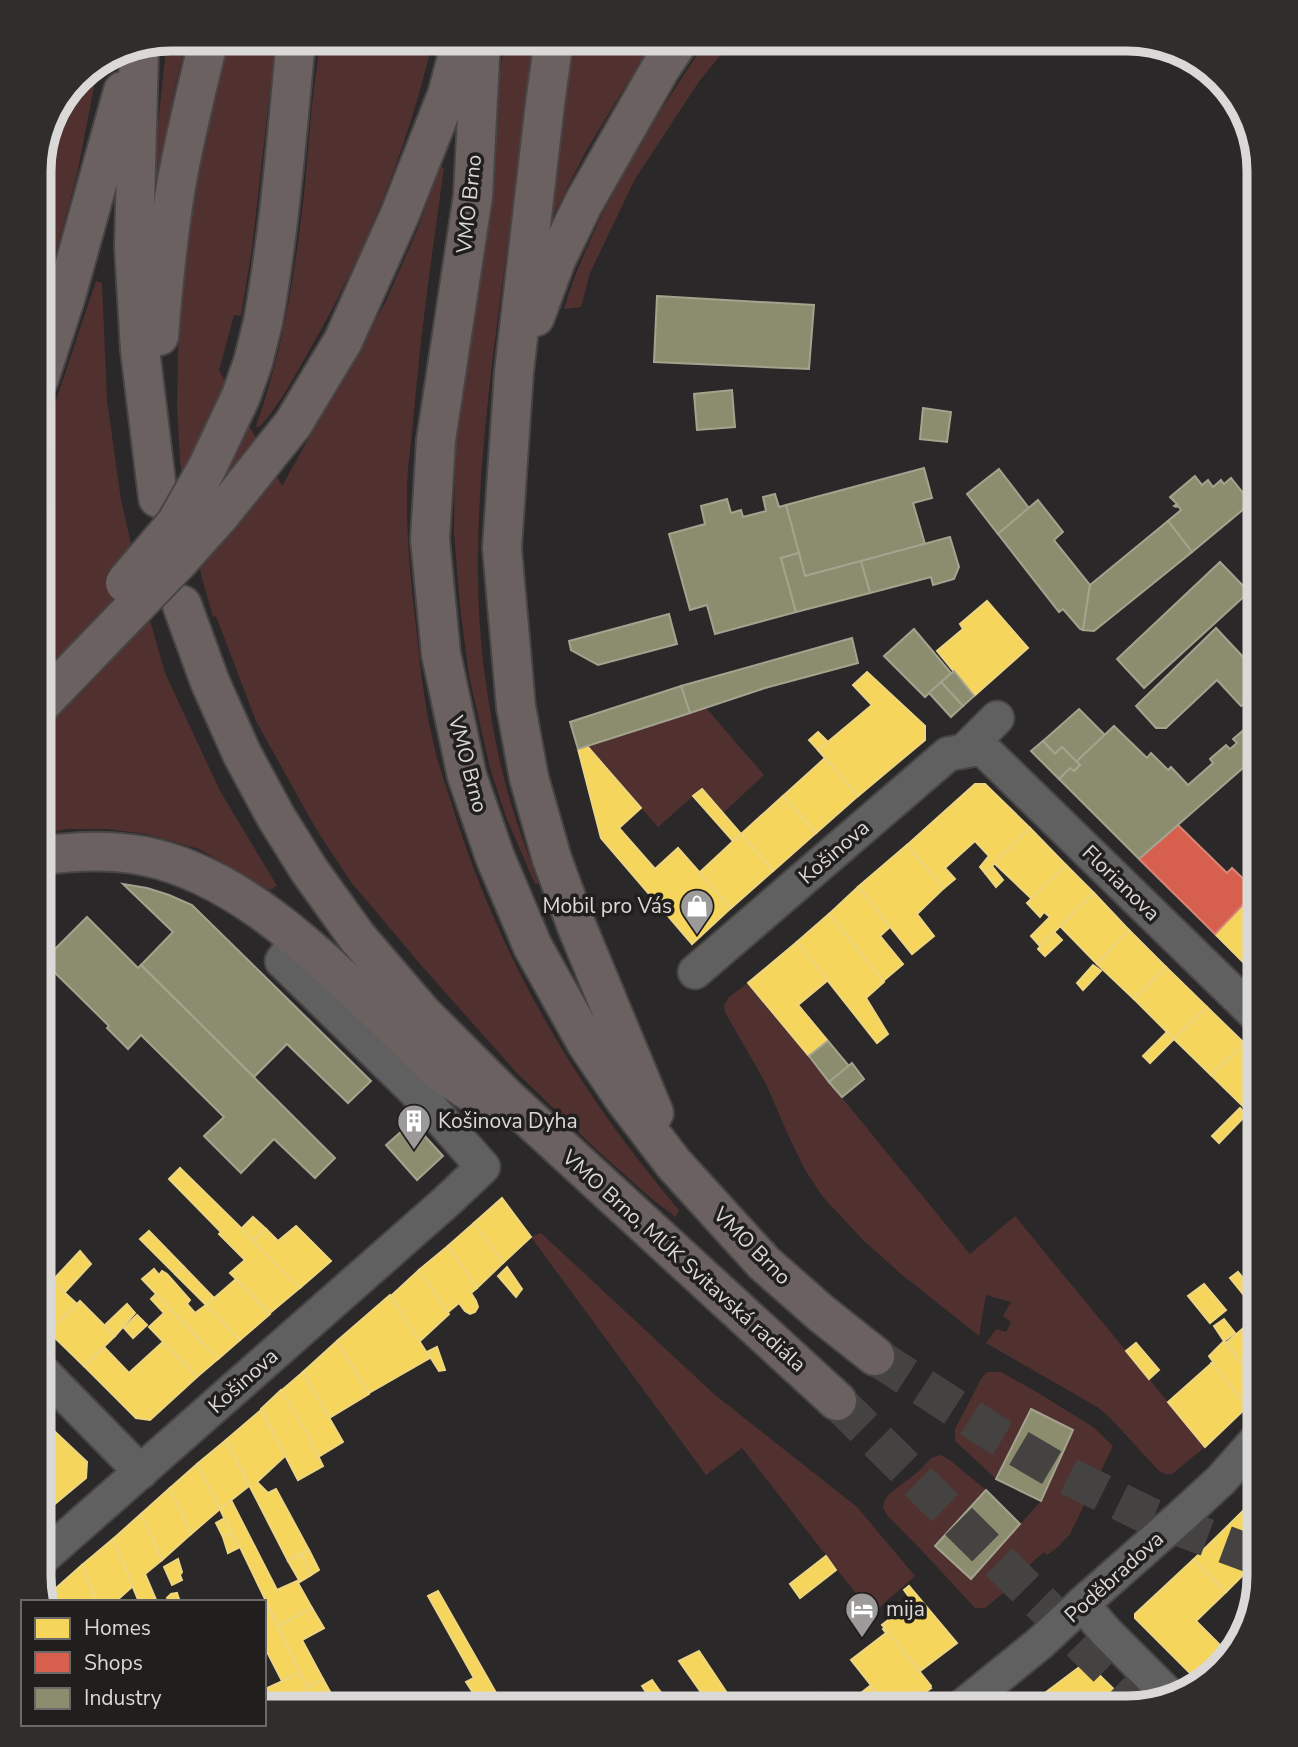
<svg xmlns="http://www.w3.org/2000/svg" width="1298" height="1747" font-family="'Nunito Sans',sans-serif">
<rect width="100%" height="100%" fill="#2a2828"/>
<g fill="#51312f">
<polygon points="173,39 187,39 174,92 158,180 155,182 152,180 167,40 173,41"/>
<path d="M 224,39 L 276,39 L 252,248 L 241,316 L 234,315 L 219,370 L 282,486 L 386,301 L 418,228 L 440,167 L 444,168 C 432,253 420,338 413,423 C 411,443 408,464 407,484 C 406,529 410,574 415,618 C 420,662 424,707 435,750 C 439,767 445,783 450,799 C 497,953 574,1087 679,1210 L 676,1217 L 653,1200 L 597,1150 L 515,1071 L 421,965 L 351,882 L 316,829 L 256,721 L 216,616 L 213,617 L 202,578 L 185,500 L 180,460 L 177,408 L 178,353 L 183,257 L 208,100 Z"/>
<path d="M 321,39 L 433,39 C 408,149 365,254 309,351 C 296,373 277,410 259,427 L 256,426 C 283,351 295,273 304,194 C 309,142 312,90 321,39 Z"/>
<path d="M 505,39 L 539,39 C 522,147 505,256 492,364 C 480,468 471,573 485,677 C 491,720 499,765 512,807 C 519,830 528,854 536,877 L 538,884 L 535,884 L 506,817 L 490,768 L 469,676 L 460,607 L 454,533 L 455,444 L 461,356 L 489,145 Z"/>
<polygon points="573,39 656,39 625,87 586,151 548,226"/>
<path d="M 708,39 L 734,39 L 700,80 L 635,179 L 590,273 L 581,307 L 564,309 C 571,283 582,259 593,234 C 624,165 666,101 708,39 Z"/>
<polygon points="98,66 77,175 39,316 39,161 52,112 83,72"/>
<polygon points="96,281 102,283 107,400 121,500 142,592 165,673 220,791 277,886 270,890 199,849 146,834 106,829 67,829 39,834 39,443 53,409"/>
<polygon points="706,708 764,775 723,813 701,789 658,827 587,747"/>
<polygon points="748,983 970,1254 1015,1216 1205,1447 1172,1474 1166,1474 1159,1471 1112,1420 1099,1408 986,1343 996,1329 1006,1332 1011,1322 1003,1316 1011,1302 986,1295 979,1336 901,1274 863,1240 823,1197 805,1170 789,1137 766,1084 725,1012 724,1005 729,997"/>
<polygon points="541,1233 714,1394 857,1507 915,1576 872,1614 742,1448 706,1475 531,1237"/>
<polygon points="987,1372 1001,1372 1040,1394 1093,1427 1113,1446 1070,1534 1058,1547 1047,1555 1044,1552 1026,1568 1028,1573 985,1608 975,1608 926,1555 887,1515 883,1507 884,1501 889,1494 919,1471 931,1458 941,1455 951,1461 986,1490 935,1546 971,1578 1041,1501 1073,1430 1031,1409 996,1479 955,1441 955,1429 981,1379"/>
</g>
<g fill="#f6d55c" stroke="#eed681" stroke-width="2">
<polygon points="987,601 1028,648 974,696 937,651 963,629 960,624"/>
<polygon points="867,672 925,726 925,740 858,796 818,750 872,705 853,685"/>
<polygon points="818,732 828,742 818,750 809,740"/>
<polygon points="587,746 641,808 619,828 655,869 678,848 731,908 692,944 601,838 578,749"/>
<polygon points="825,758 858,796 816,833 783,796"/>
<polygon points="975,784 985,784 1030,828 985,873 980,867 989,856 975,841 945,868 955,879 944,888 907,845"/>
<polygon points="702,789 741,834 733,841 693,796"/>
<polygon points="783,796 816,833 773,871 741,834"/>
<polygon points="1030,828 1066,865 1032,899 994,863"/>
<polygon points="741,834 773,871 731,908 699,873"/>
<polygon points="907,845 944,888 917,914 934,936 912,954 858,887"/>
<polygon points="1066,865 1094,893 1040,946 1031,936 1050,917 1044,912 1040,917 1027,903"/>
<polygon points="992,866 1003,880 996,887 985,873"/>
<polygon points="858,887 890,927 880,936 903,964 883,981 829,914"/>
<polygon points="1094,893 1129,930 1097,964 1060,926"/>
<polygon points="1246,902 1259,915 1259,969 1255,974 1215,934"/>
<polygon points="829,914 884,982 866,998 888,1034 877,1043 797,942"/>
<polygon points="1129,930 1166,967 1134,999 1097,964"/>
<polygon points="1054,932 1062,940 1045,956 1038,949"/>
<polygon points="797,942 828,980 798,1005 828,1041 809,1056 748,983"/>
<polygon points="1093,965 1101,971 1083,990 1077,983"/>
<polygon points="1166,967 1207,1007 1174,1039 1134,999"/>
<polygon points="1207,1007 1244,1043 1211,1075 1174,1039"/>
<polygon points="1167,1032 1174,1039 1150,1063 1143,1056"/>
<polygon points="1244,1043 1259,1057 1259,1101 1249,1112 1211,1075"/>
<polygon points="1259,1101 1259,1122 1249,1112"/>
<polygon points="1240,1108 1246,1115 1219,1143 1212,1136"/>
<polygon points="180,1168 301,1287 270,1313 230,1273 245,1260 219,1234 221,1232 169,1179"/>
<polygon points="502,1198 531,1237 503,1263 474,1223"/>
<polygon points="39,1207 47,1216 39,1224"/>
<polygon points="253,1217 266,1229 253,1241 241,1229"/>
<polygon points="474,1223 503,1263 477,1288 448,1246"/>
<polygon points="296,1226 331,1261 300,1288 253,1241 266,1229 278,1241"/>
<polygon points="149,1231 184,1267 175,1274 140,1239"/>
<polygon points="448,1246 477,1288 471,1293 476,1301 478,1307 475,1312 470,1314 465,1311 459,1303 448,1312 419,1270"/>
<polygon points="80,1251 91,1264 65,1292 52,1281"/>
<polygon points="39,1266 52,1281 39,1294"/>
<polygon points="184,1267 214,1298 206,1305 175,1274"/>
<polygon points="507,1267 522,1289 516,1297 498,1276"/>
<polygon points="154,1269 159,1275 162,1271 167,1274 190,1300 187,1304 195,1313 206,1305 240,1340 218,1359 142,1279"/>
<polygon points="419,1270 449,1314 419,1342 391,1296"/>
<polygon points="1238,1272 1251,1288 1259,1282 1259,1314 1230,1278"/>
<polygon points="236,1279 270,1314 240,1340 206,1305"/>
<polygon points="52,1281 77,1304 49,1332 39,1321 39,1294"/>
<polygon points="1204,1284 1226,1310 1210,1323 1188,1296"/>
<polygon points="156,1294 218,1359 197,1377 149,1327 164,1313 151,1299"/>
<polygon points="390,1295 430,1358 369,1393 337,1341"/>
<polygon points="80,1301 115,1336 84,1366 49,1332"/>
<polygon points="127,1304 135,1313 115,1336 105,1325"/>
<polygon points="137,1315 147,1325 133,1338 124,1328"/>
<polygon points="1259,1315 1259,1379 1257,1382 1226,1343"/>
<polygon points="1224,1319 1235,1333 1224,1341 1214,1326"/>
<polygon points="337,1341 369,1394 329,1418 303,1372"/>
<polygon points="1224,1341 1257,1382 1242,1400 1212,1363 1214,1363 1209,1356"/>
<polygon points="163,1342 197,1377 150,1420 136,1418 84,1366 104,1347 129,1373"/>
<polygon points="1136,1343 1159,1370 1149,1379 1126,1351"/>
<polygon points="437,1347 445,1370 439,1371 427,1352"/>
<polygon points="1212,1363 1247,1407 1205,1447 1168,1402"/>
<polygon points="303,1372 343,1442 318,1457 309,1437 281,1391"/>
<polygon points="281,1390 309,1437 323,1466 298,1480 261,1409"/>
<polygon points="261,1410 285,1456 257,1482 268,1493 276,1489 309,1550 288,1561 226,1440"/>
<polygon points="39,1416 52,1429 39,1443"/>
<polygon points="52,1429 87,1462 86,1478 39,1517 39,1478 46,1471 39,1463 39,1443"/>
<polygon points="226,1440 249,1486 220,1509 197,1464"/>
<polygon points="197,1464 220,1509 191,1534 170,1488"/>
<polygon points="170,1488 191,1534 162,1560 141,1514"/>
<polygon points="1259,1495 1259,1519 1247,1507"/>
<polygon points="231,1500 277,1590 299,1580 298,1583 312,1608 278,1626 240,1547 231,1533 220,1509"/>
<polygon points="1247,1507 1259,1519 1259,1559 1226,1592 1193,1560"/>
<polygon points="141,1514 162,1560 145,1574 157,1602 139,1602 113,1539"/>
<polygon points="225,1518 231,1533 223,1537 216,1523"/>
<polygon points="231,1533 240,1547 228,1553 223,1537"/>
<polygon points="113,1539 133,1586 115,1602 97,1602 82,1565"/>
<polygon points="309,1550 319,1570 311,1575 301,1554"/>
<polygon points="301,1554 311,1575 298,1583 299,1580 288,1561"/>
<polygon points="826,1556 836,1570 800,1598 790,1584"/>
<polygon points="178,1559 182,1572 180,1575 182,1580 172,1585 164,1567"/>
<polygon points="1193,1560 1226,1592 1196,1621 1230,1655 1202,1685 1135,1618 1135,1614"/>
<polygon points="82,1565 97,1602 48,1602 45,1598"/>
<polygon points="909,1586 957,1643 920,1671 882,1625 912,1601 904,1590"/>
<polygon points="438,1591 503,1705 497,1708 483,1708 466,1682 474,1678 428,1596"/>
<polygon points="177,1593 180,1602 172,1602 171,1600 169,1601 167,1598 171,1594"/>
<polygon points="265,1600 300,1673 282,1681 264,1646 264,1602 260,1602"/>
<polygon points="312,1608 324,1628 302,1640 323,1679 307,1687 278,1626"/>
<polygon points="885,1628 931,1686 930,1687 931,1688 903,1708 889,1708 851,1660 886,1633 883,1629"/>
<polygon points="699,1651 737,1708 712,1708 679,1661"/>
<polygon points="1086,1662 1132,1707 1025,1708"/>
<polygon points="300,1673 318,1708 273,1708 265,1689"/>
<polygon points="323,1679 339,1708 318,1708 307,1687"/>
<polygon points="652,1680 672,1708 657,1708 642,1686"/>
<polygon points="870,1686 889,1708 842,1708"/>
<polygon points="453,1693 462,1708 446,1708 441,1699"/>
<polygon points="818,1693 822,1700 811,1708 798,1708"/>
<polygon points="777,1694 787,1708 768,1708 764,1703"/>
<polygon points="822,1700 829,1708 811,1708"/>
</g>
<polygon fill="#d6604d" stroke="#d88477" stroke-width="2" points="1178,825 1227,873 1232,868 1256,891 1215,934 1139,859"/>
<g fill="#8c8c6e" stroke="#a4a38e" stroke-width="2">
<polygon points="657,296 814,305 809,369 654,362"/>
<polygon points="732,390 735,427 697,430 694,394"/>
<polygon points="923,408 951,412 947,442 920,439"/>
<polygon points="924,468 932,498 913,503 925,544 805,576 786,505"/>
<polygon points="999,469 1029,508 998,534 967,494"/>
<polygon points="1195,476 1202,485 1208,480 1213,487 1221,480 1224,484 1231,478 1251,503 1192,552 1168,521 1181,510 1178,506 1176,507 1174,506 1177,504 1170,497"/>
<polygon points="775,494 779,507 786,505 799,553 781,558 796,612 715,634 707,605 690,610 669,534 705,524 701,506 727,499 731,513 741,510 743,517 766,511 763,497"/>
<polygon points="1038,500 1063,532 1054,540 1090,585 1083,630 1080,629 1063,609 1059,612 998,534"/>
<polygon points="1168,521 1192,552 1094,631 1083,630 1090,585"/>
<polygon points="950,537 959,567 954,579 933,585 931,577 870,593 861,561"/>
<polygon points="799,553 805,576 861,561 870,593 796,612 781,558"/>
<polygon points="1220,562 1249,592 1144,688 1117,659"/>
<polygon points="669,614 677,644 598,665 571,650 569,641"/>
<polygon points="1216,628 1259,674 1259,702 1252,709 1246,703 1241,706 1217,680 1166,728 1156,728 1136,706"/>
<polygon points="914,629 951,673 925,697 884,656"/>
<polygon points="852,638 858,663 765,688 690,713 681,686"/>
<polygon points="954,671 974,696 963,706 941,682"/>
<polygon points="941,682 963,706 951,717 929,693"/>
<polygon points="681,686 690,713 578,749 570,722"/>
<polygon points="1079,709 1105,735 1076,762 1062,747 1055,754 1043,741"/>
<polygon points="1259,717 1259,754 1139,859 1059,779 1070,768 1074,771 1080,765 1076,762 1114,726 1147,758 1151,753 1168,770 1171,767 1188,785 1213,763 1210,759 1226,745 1230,749 1237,743 1233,739"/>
<polygon points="1043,741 1055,754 1062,747 1080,765 1074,771 1070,768 1059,779 1031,751"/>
<polygon points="123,884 147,888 169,895 192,905 371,1081 348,1103 287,1044 254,1077 141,965 173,932"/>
<polygon points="87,917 138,968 141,965 335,1158 315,1178 274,1139 241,1173 204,1136 224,1117 141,1035 128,1049 107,1028 109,1026 43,961"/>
<polygon points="828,1041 849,1066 829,1082 809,1056"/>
<polygon points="852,1063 864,1079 842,1097 829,1082"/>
<polygon points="412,1122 443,1156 417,1180 386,1145"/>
<polygon points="1031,1409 1073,1430 1041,1501 996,1479"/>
<polygon points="986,1490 1020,1524 971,1579 935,1546"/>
</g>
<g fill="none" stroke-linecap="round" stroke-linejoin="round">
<g stroke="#454342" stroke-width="38" stroke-dasharray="38 19" stroke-linecap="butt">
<polyline points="875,1356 998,1436 1054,1469 1149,1516 1259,1557"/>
<polyline points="837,1401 1143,1704"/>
</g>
<g stroke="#474545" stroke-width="37">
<g id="minor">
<polyline points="964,751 997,718"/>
<polyline points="695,972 948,754 982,748 1259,1018"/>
<polyline points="39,1368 141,1472"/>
<polyline points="39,1561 447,1201 483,1167 423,1099 282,961 298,939"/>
<polyline points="1082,1604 1106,1632 1170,1696"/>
<polyline points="960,1708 1039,1644 1082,1604 1183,1515 1221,1480 1259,1437"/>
</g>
</g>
<g stroke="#474545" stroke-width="42">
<g id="highway">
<polyline points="481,39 473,196 436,440 430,539 441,654 467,776 495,857 533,947 587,1044 625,1100 674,1164 764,1263 822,1314 875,1356"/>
<polyline points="554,39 545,104 514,372 502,548 516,707 529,778 552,859 577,927 654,1113"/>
<polyline points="139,50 134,247 140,350 158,498"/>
<polyline points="535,317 556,260 583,204 660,69 680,39"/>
<path d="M 263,322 C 280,228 287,133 296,39"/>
<path d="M 159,336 C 163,286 168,236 176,186 C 185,136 197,87 209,39"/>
<polyline points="343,341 400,214 447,95 462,39"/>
<polyline points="39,379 66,296 123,91"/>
<polyline points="182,605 210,682 242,754 276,817 309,870 357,937 422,1013 508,1099 837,1401"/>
<path d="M 39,856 C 74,851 109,849 144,856 C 234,874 308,946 372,1006 C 388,1021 403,1036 418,1051 C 426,1058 433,1066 441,1072 C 457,1084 474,1094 490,1105"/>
</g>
</g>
<use href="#minor" stroke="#616060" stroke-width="33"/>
<use href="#highway" stroke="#6b6161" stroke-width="38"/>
<g stroke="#474545" stroke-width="42" stroke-linecap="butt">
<g id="highway-bridge">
<polyline points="125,583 176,523 207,468 241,396 253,362 263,322"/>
<polyline points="39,706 177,563 221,514 293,424 343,341"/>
</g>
</g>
<use href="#highway-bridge" stroke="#6b6161" stroke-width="38"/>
</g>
<defs>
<g id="shop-pin" transform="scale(1.75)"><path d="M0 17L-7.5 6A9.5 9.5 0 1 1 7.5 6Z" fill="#9d9b9a" stroke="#211e1e"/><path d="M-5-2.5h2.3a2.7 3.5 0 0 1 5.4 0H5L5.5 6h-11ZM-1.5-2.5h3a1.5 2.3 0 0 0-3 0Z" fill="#fff"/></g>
<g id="building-pin" transform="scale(1.75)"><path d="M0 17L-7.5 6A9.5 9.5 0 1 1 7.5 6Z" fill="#9d9b9a" stroke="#211e1e"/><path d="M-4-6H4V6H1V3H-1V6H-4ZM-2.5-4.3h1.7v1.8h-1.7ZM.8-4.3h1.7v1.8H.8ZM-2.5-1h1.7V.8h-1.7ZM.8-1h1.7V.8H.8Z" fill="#fff"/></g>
<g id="hotel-pin" transform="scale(1.75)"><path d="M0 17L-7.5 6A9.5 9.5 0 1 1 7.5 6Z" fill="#9d9b9a" stroke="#211e1e"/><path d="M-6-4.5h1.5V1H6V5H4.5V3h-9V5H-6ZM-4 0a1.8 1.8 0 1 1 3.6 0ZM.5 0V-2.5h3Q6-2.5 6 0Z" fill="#fff"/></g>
</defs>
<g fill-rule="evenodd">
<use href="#shop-pin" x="697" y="906"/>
<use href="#building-pin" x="414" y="1121"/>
<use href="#hotel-pin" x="862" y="1609"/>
</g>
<g text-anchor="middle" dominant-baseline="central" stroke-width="7" stroke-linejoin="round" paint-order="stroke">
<g font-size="21" fill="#dbd9d8" stroke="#211e1e">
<text transform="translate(469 204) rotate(-84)">VMO Brno</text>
<text transform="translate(468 764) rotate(75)">VMO Brno</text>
<text transform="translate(834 852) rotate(-41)">Košinova</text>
<text transform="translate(1121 883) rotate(44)">Florianova</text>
<text transform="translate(752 1246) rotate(45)">VMO Brno</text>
<text transform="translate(684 1261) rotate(42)">VMO Brno, MÚK Svitavská radiála</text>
<text transform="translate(243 1381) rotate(-42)">Košinova</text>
<text transform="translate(1114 1577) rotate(-42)">Poděbradova</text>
</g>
<g font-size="21" fill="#dbd9d8" stroke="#211e1e" text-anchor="start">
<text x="672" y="906" text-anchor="end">Mobil pro Vás</text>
<text x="438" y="1121">Košinova Dyha</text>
<text x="886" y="1609">mija</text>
</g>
</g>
<path d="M0 0H1298V1747H0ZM171 51H1127A120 120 0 0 1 1247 171V1576A120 120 0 0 1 1127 1696H171A120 120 0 0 1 51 1576V171A120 120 0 0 1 171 51Z" fill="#302d2d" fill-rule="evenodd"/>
<path fill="none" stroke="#dbd9d8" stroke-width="9" d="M171 51H1127A120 120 0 0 1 1247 171V1576A120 120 0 0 1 1127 1696H171A120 120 0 0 1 51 1576V171A120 120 0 0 1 171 51Z"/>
<rect x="21" y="1600" width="245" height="126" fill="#211e1e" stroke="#6b6968" stroke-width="2"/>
<rect x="35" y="1618" width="35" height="21" fill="#f6d55c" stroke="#6b6968" stroke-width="2"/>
<text x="84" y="1635" font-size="21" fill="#dbd9d8">Homes</text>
<rect x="35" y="1652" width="35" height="21" fill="#d6604d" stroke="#6b6968" stroke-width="2"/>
<text x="84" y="1670" font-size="21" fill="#dbd9d8">Shops</text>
<rect x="35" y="1688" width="35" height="21" fill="#8c8c6e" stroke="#6b6968" stroke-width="2"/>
<text x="84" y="1705" font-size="21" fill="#dbd9d8">Industry</text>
</svg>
